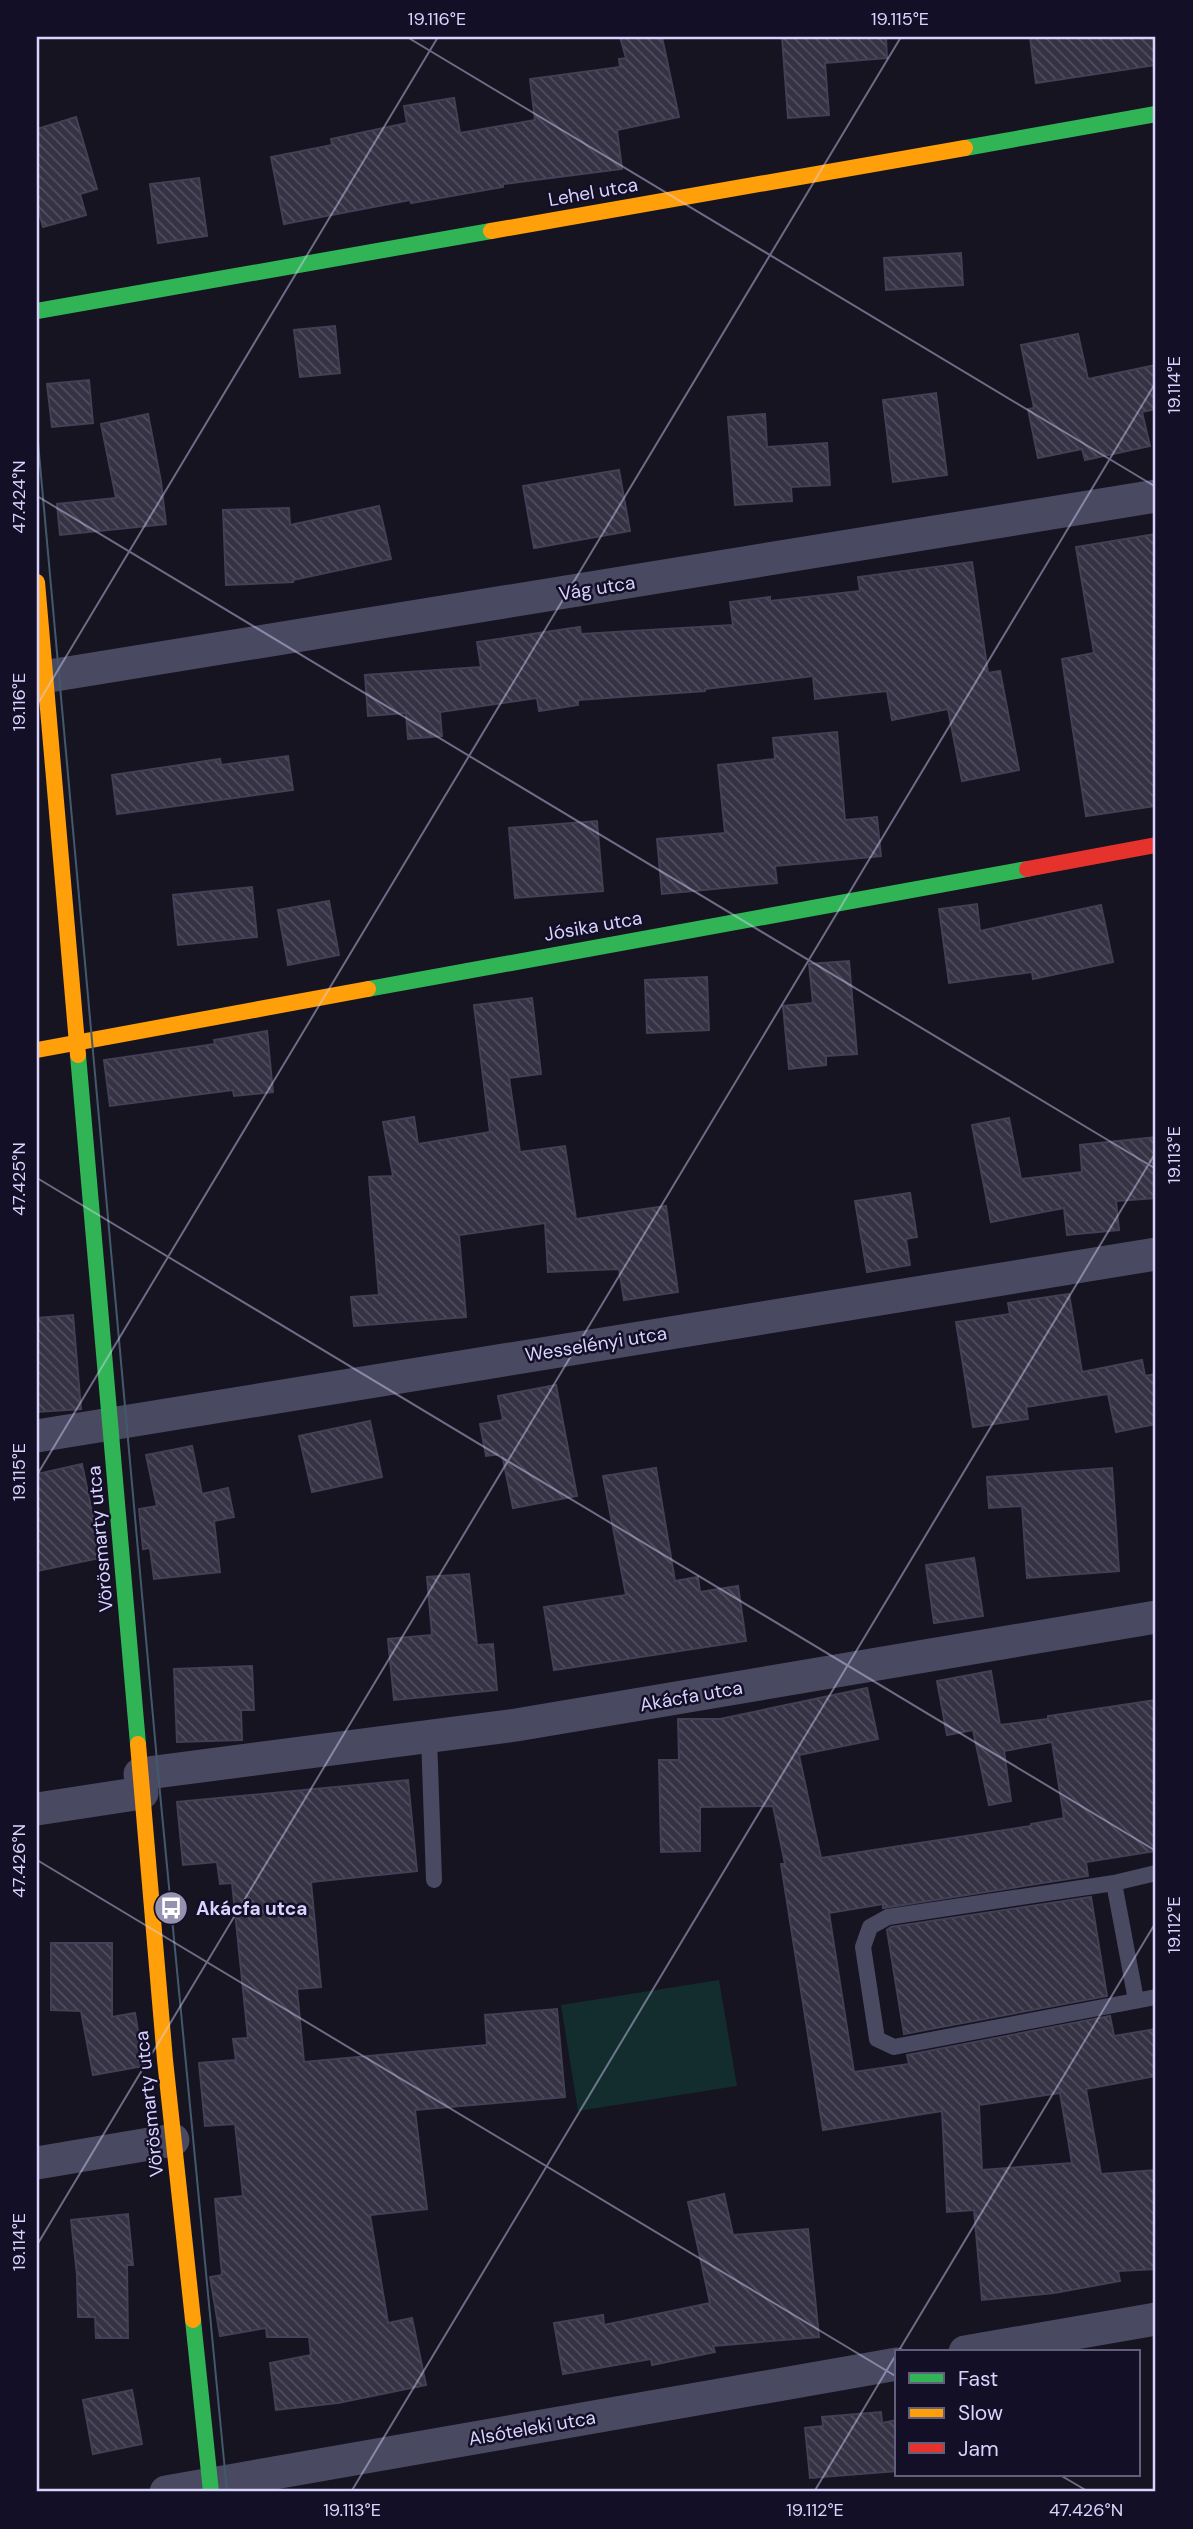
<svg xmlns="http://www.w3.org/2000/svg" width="1193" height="2529" font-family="'DM Sans',sans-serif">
<defs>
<pattern id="building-back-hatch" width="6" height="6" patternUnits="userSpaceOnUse" patternTransform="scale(1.75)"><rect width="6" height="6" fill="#343243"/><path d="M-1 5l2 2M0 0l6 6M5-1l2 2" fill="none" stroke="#514f5f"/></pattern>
</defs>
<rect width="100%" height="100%" fill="#161421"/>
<polygon fill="#132c2d" points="719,1980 737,2086 578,2111 561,2005"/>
<g fill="url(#building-back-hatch)" stroke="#433f54" stroke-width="2" fill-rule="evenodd">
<polygon points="620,37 662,37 679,117 617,130 622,169 503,184 503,187 411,203 410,200 284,224 271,157 332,145 331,139 407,123 404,106 454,98 460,133 535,120 530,79 620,67 619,59 626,58"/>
<polygon points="782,37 886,37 887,58 825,63 829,115 788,118"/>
<polygon points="1030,37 1156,37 1156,65 1036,83"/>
<polygon points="76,117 97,189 80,194 86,215 43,227 37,205 37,129"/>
<polygon points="199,178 207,236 158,243 150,184"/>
<polygon points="961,253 963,285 886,290 884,258"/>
<polygon points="335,326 340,373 300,377 294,330"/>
<polygon points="1078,334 1088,379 1156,365 1156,409 1142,412 1150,446 1085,460 1082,449 1038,458 1028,409 1034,408 1021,345"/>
<polygon points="89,380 93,423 52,427 47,384"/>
<polygon points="936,393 947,475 893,482 883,400"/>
<polygon points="148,414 161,482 166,524 60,535 57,504 116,498 101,424"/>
<polygon points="765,414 767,447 827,443 830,485 791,487 792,501 735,505 728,417"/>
<polygon points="619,470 630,531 534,548 523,486"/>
<polygon points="379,506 391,559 293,580 293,582 226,585 223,510 289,508 290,525"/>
<polygon points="1156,534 1156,806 1086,816 1062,659 1094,653 1076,547"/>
<polygon points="972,562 988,673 1000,671 1019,770 962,781 948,709 892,720 887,691 815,699 813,676 705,689 705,691 578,700 578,705 539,711 537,698 440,712 442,736 408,739 406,713 368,716 365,675 481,667 477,642 580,627 581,634 733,625 730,602 770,597 770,601 860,591 858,577"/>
<polygon points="837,732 845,820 877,817 881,856 775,866 777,883 662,894 657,839 725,833 718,765 775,759 773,738"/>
<polygon points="288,756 293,790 117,814 112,775 220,759 221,765"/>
<polygon points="597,821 603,891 515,898 509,828"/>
<polygon points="252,887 257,937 178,945 173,895"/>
<polygon points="329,901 339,955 288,965 278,910"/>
<polygon points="977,904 980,931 1101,905 1113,962 1033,979 1032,972 949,983 939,909"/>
<polygon points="849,961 857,1054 826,1056 826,1065 789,1069 783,1006 813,1003 809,964"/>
<polygon points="707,977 709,1030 647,1033 645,980"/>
<polygon points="532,998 541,1074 509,1078 520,1152 565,1146 576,1219 666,1206 678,1292 624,1300 619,1269 548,1272 545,1223 459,1235 466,1317 354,1326 351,1297 379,1295 369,1177 393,1176 383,1122 414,1117 418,1144 490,1132 474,1005"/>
<polygon points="267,1031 273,1092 234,1096 233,1090 110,1106 104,1060 215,1044 214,1040"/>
<polygon points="1009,1118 1021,1179 1082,1172 1080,1145 1156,1137 1156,1198 1116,1201 1119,1230 1067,1235 1064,1208 991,1222 972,1125"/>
<polygon points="910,1193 917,1237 906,1239 910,1265 867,1272 855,1201"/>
<polygon points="1069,1294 1082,1372 1142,1360 1145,1376 1156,1374 1156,1424 1116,1432 1108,1394 1026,1407 1028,1419 973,1427 956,1322 1010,1314 1008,1303"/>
<polygon points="73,1315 81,1409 37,1412 37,1318"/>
<polygon points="556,1385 577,1496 513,1508 502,1454 486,1456 480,1424 503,1420 498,1396"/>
<polygon points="370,1421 382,1477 312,1492 299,1436"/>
<polygon points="192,1446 202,1494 228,1488 234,1517 214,1521 220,1572 154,1579 150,1548 143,1549 139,1509 157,1506 146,1455"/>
<polygon points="82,1464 93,1517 96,1517 100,1558 37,1571 37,1474"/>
<polygon points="656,1468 675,1581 698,1577 700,1592 738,1586 746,1641 554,1670 544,1607 626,1595 603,1476"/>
<polygon points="1112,1468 1119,1571 1027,1578 1022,1506 989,1508 987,1477"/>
<polygon points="974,1558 983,1616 934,1623 926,1565"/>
<polygon points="469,1574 477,1645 493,1644 497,1690 394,1700 388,1639 432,1635 427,1577"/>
<polygon points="252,1666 254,1710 241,1710 242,1740 177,1742 174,1669"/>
<path d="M 991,1671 L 1000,1725 L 1048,1719 L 1048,1716 L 1156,1700 L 1156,1851 L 1086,1862 L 1088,1876 L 883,1908 L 883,1904 L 829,1913 L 854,2072 L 909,2064 L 907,2055 L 1110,2016 L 1114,2036 L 1156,2029 L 1156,2076 L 1086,2089 L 1101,2174 L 1156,2170 L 1156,2269 L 1118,2271 L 1120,2281 L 1054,2293 L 982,2300 L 974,2210 L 947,2212 L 942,2111 L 823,2130 L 781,1864 L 785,1864 L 773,1806 L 700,1807 L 700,1851 L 661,1852 L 659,1760 L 679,1760 L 678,1719 L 720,1719 L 867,1688 L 878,1739 L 799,1755 L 821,1858 L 1031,1826 L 1031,1824 L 1064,1818 L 1052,1742 L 1004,1751 L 1011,1801 L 989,1805 L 973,1730 L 947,1735 L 937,1681 ZM 1060,2093 L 1072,2163 L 982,2170 L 979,2105 Z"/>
<polygon points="408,1780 417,1871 311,1882 321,1987 297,1989 304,2062 487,2045 485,2015 557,2009 565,2097 415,2110 427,2209 370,2215 388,2323 412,2318 426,2385 338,2403 276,2410 270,2363 311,2355 309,2337 267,2337 266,2328 220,2336 210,2277 222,2275 215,2199 243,2196 235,2124 205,2126 199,2063 236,2060 233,2039 248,2038 232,1883 220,1884 217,1862 183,1865 177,1802"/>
<polygon points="1091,1897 1107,1996 904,2034 887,1930 891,1927"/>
<polygon points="51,1943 112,1943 112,2017 135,2013 144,2066 93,2075 81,2011 51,2010"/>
<polygon points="724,2194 733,2235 808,2229 819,2337 713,2346 715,2352 652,2365 651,2359 563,2374 554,2323 603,2315 604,2325 710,2303 688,2202"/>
<polygon points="128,2214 133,2265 127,2265 128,2338 96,2338 95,2317 78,2317 77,2275 71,2220"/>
<polygon points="132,2390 142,2444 93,2454 83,2400"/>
<polygon points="881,2412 882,2423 897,2420 897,2471 810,2478 805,2428 823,2426 822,2417"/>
</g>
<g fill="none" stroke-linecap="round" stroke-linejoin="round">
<g stroke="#4a4962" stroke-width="16">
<polyline points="429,1737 434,1880"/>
<polyline points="1156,1873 1114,1883 888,1917 870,1927 863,1947 877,2039 894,2047 1156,1997"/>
<polyline points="1114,1883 1136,2000"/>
</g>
<g stroke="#4a4962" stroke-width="33">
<polyline points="37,678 1156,496"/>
<polyline points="37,1436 1156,1254"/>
<polyline points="140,1774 516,1725 1156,1617"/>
<polyline points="37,1809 142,1793"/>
<polyline points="37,2163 173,2140"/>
<polyline points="965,2352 1156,2319"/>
<polyline points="166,2492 897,2364"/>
</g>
<g stroke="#30b455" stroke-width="16">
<polyline points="965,148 1156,114"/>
<polyline points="37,311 491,231"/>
<polyline points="368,989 1027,869"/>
<polyline points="78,1055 138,1744"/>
<polyline points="193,2320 211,2492"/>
</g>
<g stroke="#ff9f0a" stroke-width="16">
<polyline points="491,231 965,148"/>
<polyline points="37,582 78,1055"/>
<polyline points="37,1050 368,989"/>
<polyline points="138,1744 165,2060 193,2320"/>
</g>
<polyline stroke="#e5322d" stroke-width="16" points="1027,869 1156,845"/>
<polyline stroke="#43596b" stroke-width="2" points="37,431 158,1772 227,2492"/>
</g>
<path fill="none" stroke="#d9d4ff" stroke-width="2" stroke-opacity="0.45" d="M 407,37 L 1156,487M 37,496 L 1156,1169M 37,705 L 438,37M 37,1178 L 1156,1851M 37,1475 L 901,37M 37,1860 L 897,2377M 37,2245 L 1156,382M 898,2352 L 1156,1922M 1060,2475 L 1089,2492M 351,2492 L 1156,1152M 814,2492 L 897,2353"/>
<defs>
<g id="bus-disc" transform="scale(1.75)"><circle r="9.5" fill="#9591b1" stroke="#130f26"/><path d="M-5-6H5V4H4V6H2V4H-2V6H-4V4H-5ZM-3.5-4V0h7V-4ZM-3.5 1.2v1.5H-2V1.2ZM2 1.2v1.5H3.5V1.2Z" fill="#fff"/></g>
</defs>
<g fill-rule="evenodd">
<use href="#bus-disc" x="171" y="1908"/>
</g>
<g text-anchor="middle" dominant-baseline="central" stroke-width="5" stroke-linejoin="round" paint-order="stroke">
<g font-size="19" fill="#d9d4ff" stroke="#130f26">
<text transform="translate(593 192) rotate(-10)">Lehel utca</text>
<text transform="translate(597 588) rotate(-9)">Vág utca</text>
<text transform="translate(593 926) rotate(-10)">Jósika utca</text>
<text transform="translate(596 1344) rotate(-9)">Wesselényi utca</text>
<text transform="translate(100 1539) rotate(-95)">Vörösmarty utca</text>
<text transform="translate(691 1696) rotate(-10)">Akácfa utca</text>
<text transform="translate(149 2104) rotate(-96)">Vörösmarty utca</text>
<text transform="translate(532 2428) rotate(-10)">Alsóteleki utca</text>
</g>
<g font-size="19" font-weight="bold" fill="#d9d4ff" stroke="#130f26" text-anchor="start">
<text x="196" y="1908">Akácfa utca</text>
</g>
</g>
<rect width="1193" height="2529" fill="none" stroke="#130f26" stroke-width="77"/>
<rect x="895" y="2350" width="245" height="126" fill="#130f26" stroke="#625e7d" stroke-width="2"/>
<rect x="909" y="2373" width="35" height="10" fill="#30b455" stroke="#625e7d" stroke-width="2"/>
<text x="958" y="2386" font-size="21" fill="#d9d4ff">Fast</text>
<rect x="909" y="2408" width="35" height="10" fill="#ff9f0a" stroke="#625e7d" stroke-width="2"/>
<text x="958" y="2420" font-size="21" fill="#d9d4ff">Slow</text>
<rect x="909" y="2443" width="35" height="10" fill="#e5322d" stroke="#625e7d" stroke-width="2"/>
<text x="958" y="2456" font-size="21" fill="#d9d4ff">Jam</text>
<rect x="38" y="38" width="1116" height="2452" fill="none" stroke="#d9d4ff" stroke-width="2.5"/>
<g font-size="18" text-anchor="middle" fill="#d9d4ff">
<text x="437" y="25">19.116°E</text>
<text x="900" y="25">19.115°E</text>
<text transform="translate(1174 385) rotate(-90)" y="6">19.114°E</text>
<text transform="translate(19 497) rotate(-90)" y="6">47.424°N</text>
<text transform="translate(19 702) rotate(-90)" y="6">19.116°E</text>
<text transform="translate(1174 1155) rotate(-90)" y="6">19.113°E</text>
<text transform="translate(19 1179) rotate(-90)" y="6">47.425°N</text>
<text transform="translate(19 1472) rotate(-90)" y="6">19.115°E</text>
<text transform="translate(19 1861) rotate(-90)" y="6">47.426°N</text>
<text transform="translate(1174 1925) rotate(-90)" y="6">19.112°E</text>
<text transform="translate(19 2242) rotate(-90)" y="6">19.114°E</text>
<text x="352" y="2516">19.113°E</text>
<text x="815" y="2516">19.112°E</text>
<text x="1086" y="2516">47.426°N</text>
</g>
</svg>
